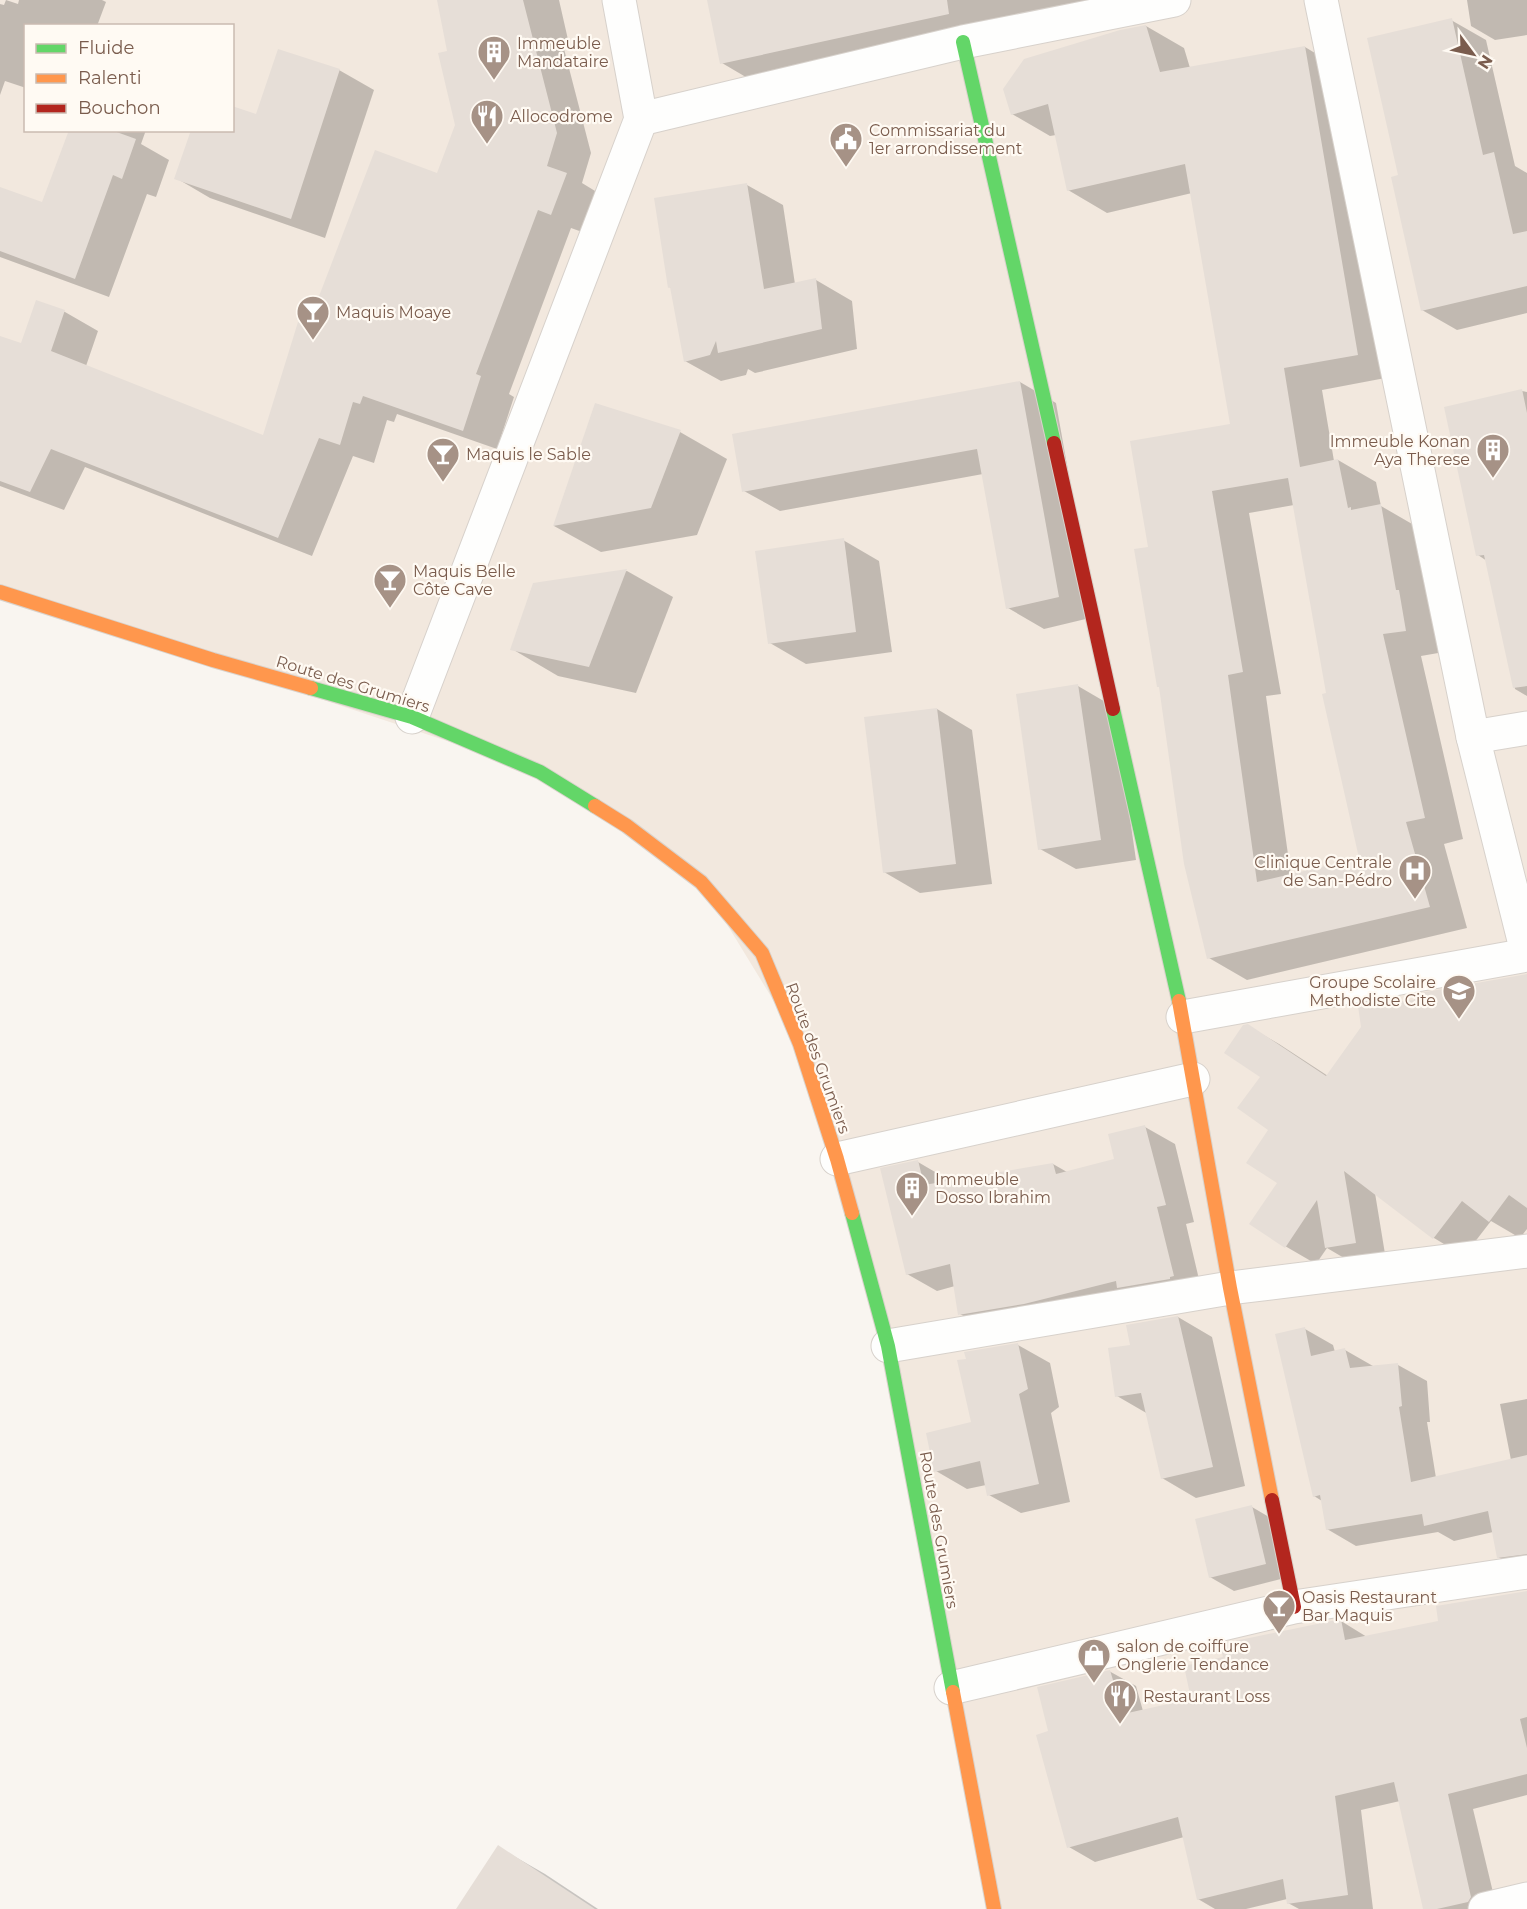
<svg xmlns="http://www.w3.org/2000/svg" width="1527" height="1909" font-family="Montserrat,sans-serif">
<rect width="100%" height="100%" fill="#f9f5f0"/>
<path fill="#f2e8de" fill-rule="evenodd" d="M 0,0 L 1527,0 L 1527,1909 L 994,1909 L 888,1346 L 800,1044 L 701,882 L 540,772 L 0,592 ZM 26,26 L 232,26 L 232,130 L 26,130 Z"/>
<g fill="#0003" fill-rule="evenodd">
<polygon points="6,0 18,4 19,0 102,0 106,2 97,26 26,26 26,88 5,81 0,95 0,4 4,5"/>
<polygon points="439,0 559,0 569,44 563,45 591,153 582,183 600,194 585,233 571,228 509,394 514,397 497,449 397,414 394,422 387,420 374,463 353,456 312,556 85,467 64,510 0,486 0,337 22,345 37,302 65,312 98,331 86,366 264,437 309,327 438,174 456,125 449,53"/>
<polygon points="708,0 1178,0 768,90 722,63"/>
<polygon points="1467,0 1527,0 1527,35 1495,40 1471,26"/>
<polygon points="1451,20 1486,40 1515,166 1527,173 1527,313 1457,330 1422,310 1400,176"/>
<path d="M 1146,26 L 1184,48 L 1190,68 L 1305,47 L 1343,70 L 1396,376 L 1322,390 L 1334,461 L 1338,460 L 1376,482 L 1381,506 L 1419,528 L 1444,652 L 1421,656 L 1463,839 L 1444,844 L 1467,928 L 1247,980 L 1209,958 L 1149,548 L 1232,425 L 1192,193 L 1107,213 L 1068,190 L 1056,135 L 1050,136 L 1012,114 ZM 1294,505 L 1328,694 L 1361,859 L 1291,876 L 1266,696 L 1281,694 L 1249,513 Z"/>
<polygon points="339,70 374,90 325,238 210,198 176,178 232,130"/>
<polygon points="70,130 146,130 141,144 169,160 156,197 147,194 109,297 0,257 0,188 43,204"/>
<polygon points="747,185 783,205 795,284 816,280 852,301 857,349 755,373 748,369 746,375 721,381 685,361 672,288 669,287"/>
<polygon points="1020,382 1056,403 1094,617 1044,629 1008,608 983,474 780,511 744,491"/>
<polygon points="1522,391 1527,392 1527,696 1515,689 1487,561 1478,555"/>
<polygon points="596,404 680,432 727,459 697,535 601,552 554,526"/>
<polygon points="843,540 879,561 892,652 806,664 770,643"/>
<polygon points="627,571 673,597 636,693 558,676 512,649 534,584"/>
<polygon points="1078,686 1114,707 1136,860 1076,869 1040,849"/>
<polygon points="937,709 972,730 992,884 920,893 884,872"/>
<polygon points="1527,976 1527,1229 1520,1238 1491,1221 1464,1256 1434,1238 1375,1193 1386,1260 1356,1265 1327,1248 1316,1264 1285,1246 1279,1183 1262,1076 1248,1026 1279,1044 1328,1076 1416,1001"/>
<polygon points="1145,1127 1175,1144 1194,1222 1186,1224 1202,1292 989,1331 960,1314 955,1286 937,1291 907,1274 918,1162 947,1179 948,1183 1053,1164 1067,1172 1116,1160"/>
<polygon points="1178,1317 1212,1337 1245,1486 1196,1498 1162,1478 1148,1414 1117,1396 1132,1347"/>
<polygon points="1305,1329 1333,1345 1335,1352 1345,1350 1373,1366 1398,1365 1427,1381 1430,1422 1427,1422 1436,1478 1511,1460 1500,1404 1527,1399 1527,1573 1498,1557 1493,1532 1454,1541 1438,1532 1356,1546 1327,1529 1322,1501 1314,1496"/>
<polygon points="1018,1345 1050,1363 1059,1407 1051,1413 1070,1502 1021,1513 989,1495 986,1485 967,1489 936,1471 973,1423"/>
<polygon points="1252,1507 1276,1521 1289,1577 1234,1591 1210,1577"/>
<polygon points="1527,1593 1527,1795 1473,1809 1497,1909 1424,1909 1400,1801 1361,1810 1373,1909 1299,1909 1288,1903 1287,1899 1246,1909 1215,1909 1198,1899 1184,1837 1095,1862 1069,1847 1050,1732 1109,1671 1136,1686 1143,1711 1193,1700 1225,1658 1341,1621 1367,1637 1440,1623"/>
<polygon points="498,1847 545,1874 598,1909 458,1909"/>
</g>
<g fill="#e6ded7" fill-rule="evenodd">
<polygon points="437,0 523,0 557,133 547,166 567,173 551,215 538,210 476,374 481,376 463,431 363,396 360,404 353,402 340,445 319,438 278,538 51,449 30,492 0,481 0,336 21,343 36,300 65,310 51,351 263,435 298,322 308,325 375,150 437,173 455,125 438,53 447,51"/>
<polygon points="707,0 947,0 949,14 720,64"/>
<polygon points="1452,18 1483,155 1494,152 1513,234 1527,231 1527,286 1421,311 1391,177 1398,175 1367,38"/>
<path d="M 1146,25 L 1160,72 L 1305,46 L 1358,355 L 1284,368 L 1300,467 L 1338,459 L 1348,508 L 1351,507 L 1351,510 L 1381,504 L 1396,590 L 1399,590 L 1406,631 L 1383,634 L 1425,818 L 1406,822 L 1430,907 L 1207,959 L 1184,864 L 1159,687 L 1157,687 L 1134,549 L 1148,547 L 1130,441 L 1230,424 L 1185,164 L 1067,191 L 1048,104 L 1011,115 L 1003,89 L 1024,59 L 1120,30 ZM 1288,478 L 1326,693 L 1322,694 L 1359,858 L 1257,882 L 1228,675 L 1243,672 L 1212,491 Z"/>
<polygon points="278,49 340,69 291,219 174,179 191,130 232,130 232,106 256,114"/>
<polygon points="69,130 111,130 136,139 122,179 113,175 75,279 0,251 0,187 42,202"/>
<polygon points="747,183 764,289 816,278 822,329 718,353 716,341 710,355 684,362 670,287 668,288 654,198"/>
<polygon points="1020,381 1059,597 1006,609 977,449 742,492 732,434"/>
<polygon points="1522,389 1527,413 1527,686 1513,688 1484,555 1476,556 1444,407"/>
<polygon points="595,403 681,430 651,508 553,526"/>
<polygon points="844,538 856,632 768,644 755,551"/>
<polygon points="627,569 589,667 510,650 533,583"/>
<polygon points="1078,684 1101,840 1038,850 1016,694"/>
<polygon points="937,708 956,864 883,873 864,717"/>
<polygon points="1527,974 1527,1208 1509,1195 1489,1222 1462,1201 1433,1239 1344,1171 1356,1243 1325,1248 1317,1200 1285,1248 1249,1224 1277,1183 1246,1163 1268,1130 1237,1108 1260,1077 1224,1053 1243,1025 1248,1024 1326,1076 1361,1027 1358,1006 1414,1000 1414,994"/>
<polygon points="1145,1125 1166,1205 1157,1207 1174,1276 1170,1277 1170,1279 1117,1288 1116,1281 1024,1304 958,1315 950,1264 906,1275 880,1168 918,1160 924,1185 1053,1163 1056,1174 1114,1159 1108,1134"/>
<polygon points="1178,1316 1213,1467 1161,1479 1141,1393 1115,1397 1108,1348 1130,1345 1126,1325"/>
<polygon points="1305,1327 1311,1356 1345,1348 1350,1368 1398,1363 1402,1406 1399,1407 1411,1482 1527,1455 1527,1554 1497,1558 1488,1511 1424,1526 1422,1514 1326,1530 1320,1495 1313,1497 1275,1334"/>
<polygon points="1018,1343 1028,1389 1019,1394 1039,1484 987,1496 980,1461 934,1472 926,1433 971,1422 957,1360 966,1359 964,1352"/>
<polygon points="1252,1505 1266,1564 1209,1578 1195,1519"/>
<polygon points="1527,1591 1527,1717 1520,1719 1527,1748 1527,1774 1448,1794 1471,1897 1468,1902 1437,1909 1423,1909 1394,1782 1335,1796 1348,1895 1287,1904 1283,1879 1197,1900 1178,1817 1067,1848 1036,1735 1048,1731 1037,1687 1110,1670 1123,1714 1191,1699 1184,1666 1223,1657 1220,1644 1341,1619 1345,1640 1438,1621 1436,1606"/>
<polygon points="498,1845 595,1909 456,1909"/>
</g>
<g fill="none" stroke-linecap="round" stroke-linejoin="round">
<g stroke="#d7d1cb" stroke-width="35">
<g id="street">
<polyline points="1321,0 1473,737 1527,952"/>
<polyline points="641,119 963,42 1174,0"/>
<polyline points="412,717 641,119 619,0"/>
<polyline points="1473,737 1527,728"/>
<polyline points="1183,1017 1527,955"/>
<polyline points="837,1159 1193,1079"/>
<polyline points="888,1346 1230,1288 1527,1251"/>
<polyline points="951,1688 1294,1607 1527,1572"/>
<polyline points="1485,1909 1527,1899"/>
</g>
</g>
<g stroke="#d9d2cb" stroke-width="16">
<g id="fast">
<polyline points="963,42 1054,443"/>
<polyline points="311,688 412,717 540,772 595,806"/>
<polyline points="1113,709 1179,1001"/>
<polyline points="852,1213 888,1346 953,1692"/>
</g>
</g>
<g stroke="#d9d2cb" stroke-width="16">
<g id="slow">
<polyline points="0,592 213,660 311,688"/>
<polyline points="595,806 627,826 701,882 762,953 800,1044 837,1159 852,1213"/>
<polyline points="1179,1001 1230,1288 1272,1500"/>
<polyline points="953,1692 994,1909"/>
</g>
</g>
<g stroke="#d9d2cb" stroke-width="16">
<g id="jam">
<polyline points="1054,443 1113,709"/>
<polyline points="1272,1500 1294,1607"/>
</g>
</g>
<use href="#street" stroke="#fefefd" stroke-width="33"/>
<use href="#fast" stroke="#63d668" stroke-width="14"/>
<use href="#slow" stroke="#ff974d" stroke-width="14"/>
<use href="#jam" stroke="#b3261e" stroke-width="14"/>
</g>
<defs>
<g id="building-pin" transform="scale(1.725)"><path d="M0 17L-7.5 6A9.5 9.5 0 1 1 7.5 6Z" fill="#a69286" stroke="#fffaf3"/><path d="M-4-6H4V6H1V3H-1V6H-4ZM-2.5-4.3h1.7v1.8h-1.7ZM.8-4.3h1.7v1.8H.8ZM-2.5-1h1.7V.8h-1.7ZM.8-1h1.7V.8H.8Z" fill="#fff"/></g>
<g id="restaurant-pin" transform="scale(1.725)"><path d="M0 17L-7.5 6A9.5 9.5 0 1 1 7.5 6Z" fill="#a69286" stroke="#fffaf3"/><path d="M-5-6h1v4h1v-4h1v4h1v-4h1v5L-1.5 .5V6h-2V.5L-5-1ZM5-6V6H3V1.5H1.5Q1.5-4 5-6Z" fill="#fff"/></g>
<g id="civic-pin" transform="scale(1.725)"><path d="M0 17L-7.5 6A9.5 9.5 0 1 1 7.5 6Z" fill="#a69286" stroke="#fffaf3"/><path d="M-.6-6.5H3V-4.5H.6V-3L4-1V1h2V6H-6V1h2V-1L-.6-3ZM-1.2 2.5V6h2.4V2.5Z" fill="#fff"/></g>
<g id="bar-pin" transform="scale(1.725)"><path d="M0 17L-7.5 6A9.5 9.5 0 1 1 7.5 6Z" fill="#a69286" stroke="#fffaf3"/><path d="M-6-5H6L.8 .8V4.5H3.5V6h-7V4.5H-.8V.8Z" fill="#fff"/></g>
<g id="hospital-pin" transform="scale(1.725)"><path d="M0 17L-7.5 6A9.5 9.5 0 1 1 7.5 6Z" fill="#a69286" stroke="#fffaf3"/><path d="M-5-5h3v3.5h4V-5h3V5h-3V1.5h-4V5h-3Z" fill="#fff"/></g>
<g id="school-pin" transform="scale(1.725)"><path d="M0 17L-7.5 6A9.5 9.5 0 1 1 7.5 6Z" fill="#a69286" stroke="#fffaf3"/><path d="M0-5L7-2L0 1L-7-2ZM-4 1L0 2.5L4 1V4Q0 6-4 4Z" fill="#fff"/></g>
<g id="shop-pin" transform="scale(1.725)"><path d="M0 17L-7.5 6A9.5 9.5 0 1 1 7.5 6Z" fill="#a69286" stroke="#fffaf3"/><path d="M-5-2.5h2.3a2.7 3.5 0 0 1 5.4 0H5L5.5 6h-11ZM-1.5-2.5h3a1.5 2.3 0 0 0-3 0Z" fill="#fff"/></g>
</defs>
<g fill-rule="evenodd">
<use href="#building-pin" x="494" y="52"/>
<use href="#restaurant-pin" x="487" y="116"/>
<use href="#civic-pin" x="846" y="139"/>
<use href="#bar-pin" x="313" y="312"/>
<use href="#building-pin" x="1493" y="450"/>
<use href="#bar-pin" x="443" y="454"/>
<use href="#bar-pin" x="390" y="580"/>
<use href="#hospital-pin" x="1415" y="871"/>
<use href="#school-pin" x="1459" y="991"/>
<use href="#building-pin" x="912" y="1188"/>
<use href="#bar-pin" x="1279" y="1606"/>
<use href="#shop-pin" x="1094" y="1655"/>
<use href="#restaurant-pin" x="1120" y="1696"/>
</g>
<g text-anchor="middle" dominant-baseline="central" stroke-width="4.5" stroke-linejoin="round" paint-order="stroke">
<g font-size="16" fill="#7a5c4d" stroke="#fffaf3" text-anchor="start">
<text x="517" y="43">Immeuble<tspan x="517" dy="18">Mandataire</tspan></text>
<text x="510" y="116">Allocodrome</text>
<text x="869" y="130">Commissariat du<tspan x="869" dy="18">1er arrondissement</tspan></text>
<text x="336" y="312">Maquis Moaye</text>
<text x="1470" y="441" text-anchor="end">Immeuble Konan<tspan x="1470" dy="18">Aya Therese</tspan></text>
<text x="466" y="454">Maquis le Sable</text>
<text x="413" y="571">Maquis Belle<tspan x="413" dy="18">Côte Cave</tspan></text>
<text x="1392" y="862" text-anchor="end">Clinique Centrale<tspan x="1392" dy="18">de San-Pédro</tspan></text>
<text x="1436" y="982" text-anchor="end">Groupe Scolaire<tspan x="1436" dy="18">Methodiste Cite</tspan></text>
<text x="935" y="1179">Immeuble<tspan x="935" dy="18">Dosso Ibrahim</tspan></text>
<text x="1302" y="1597">Oasis Restaurant<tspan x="1302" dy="18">Bar Maquis</tspan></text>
<text x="1117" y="1646">salon de coiffure<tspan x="1117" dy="18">Onglerie Tendance</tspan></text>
<text x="1143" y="1696">Restaurant Loss</text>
</g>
<g font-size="16" fill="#7a5c4d" stroke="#fffaf3">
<text transform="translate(353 684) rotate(17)">Route des Grumiers</text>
<text transform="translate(818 1058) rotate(70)">Route des Grumiers</text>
<text transform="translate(939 1530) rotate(80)">Route des Grumiers</text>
</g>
</g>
<rect x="24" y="24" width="210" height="108" fill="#fffaf3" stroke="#cabbb1" stroke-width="1.5"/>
<rect x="36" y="44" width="30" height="9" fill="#63d668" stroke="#cabbb1" stroke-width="1.5"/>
<text x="78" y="54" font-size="18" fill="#7a5c4d">Fluide</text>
<rect x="36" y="74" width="30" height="9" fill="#ff974d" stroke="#cabbb1" stroke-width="1.5"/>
<text x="78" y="84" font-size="18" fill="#7a5c4d">Ralenti</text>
<rect x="36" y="104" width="30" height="9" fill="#b3261e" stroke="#cabbb1" stroke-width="1.5"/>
<text x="78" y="114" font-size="18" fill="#7a5c4d">Bouchon</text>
<g transform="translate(1473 54) rotate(123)" stroke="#fffaf3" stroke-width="4.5" paint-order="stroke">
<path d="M0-4.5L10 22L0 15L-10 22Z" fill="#7a5c4d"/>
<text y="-9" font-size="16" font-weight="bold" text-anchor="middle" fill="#7a5c4d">N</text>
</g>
</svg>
